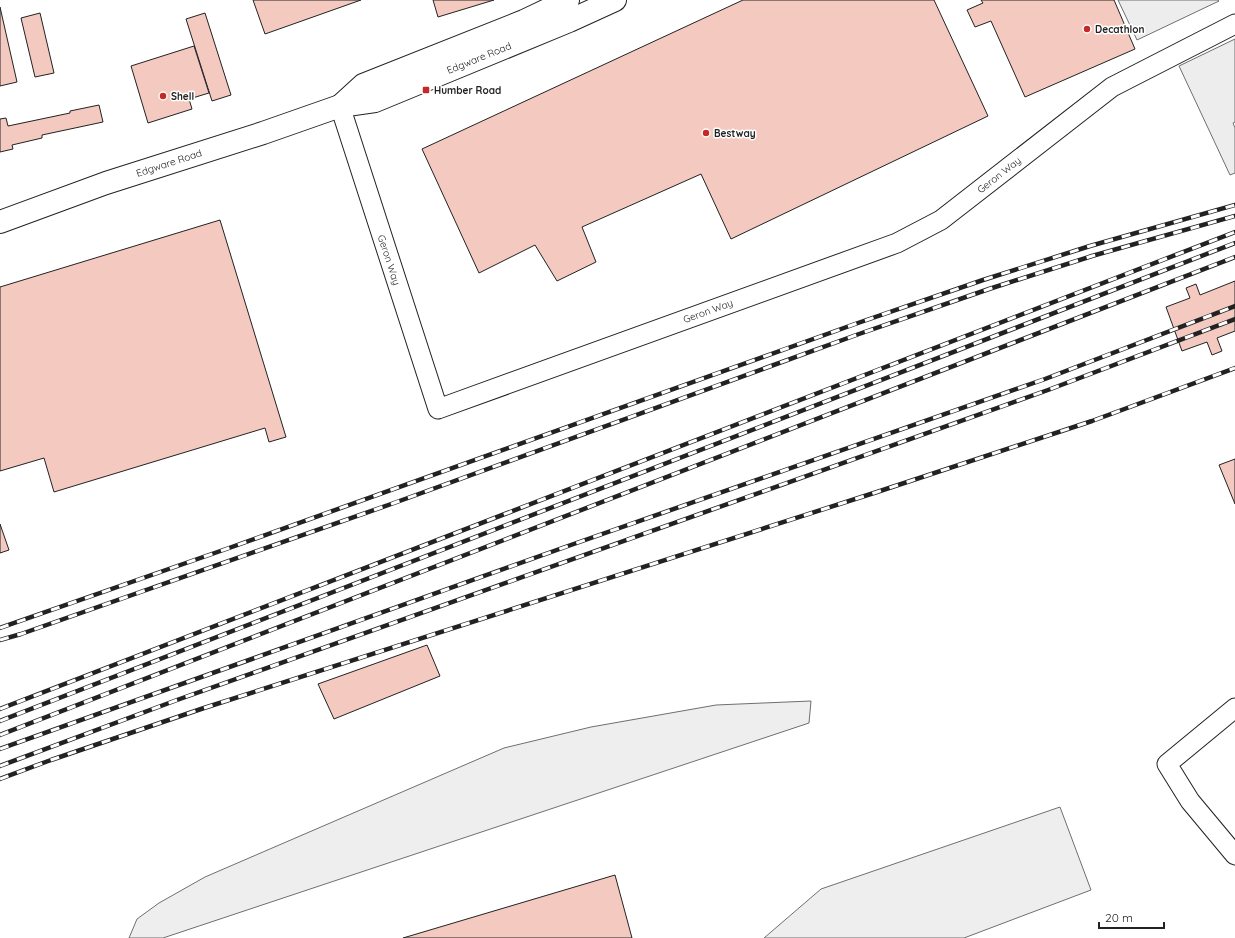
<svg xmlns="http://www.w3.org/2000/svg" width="1235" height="938" font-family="Quicksand,sans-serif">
<rect width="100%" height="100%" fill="#fff"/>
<g fill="#eee" stroke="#6f6f6f">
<polygon points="811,701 809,723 163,938 129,938 137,919 159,903 205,877 504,748 591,727 716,705"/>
<polygon points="1060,807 1091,890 964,938 764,938 821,889"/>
</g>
<g fill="#ededed" stroke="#6f6f6f">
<polygon points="1118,0 1218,0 1219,1 1137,40"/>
<polygon points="1235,39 1235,122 1233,123 1235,128 1235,173 1230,175 1179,66"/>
</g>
<g fill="#f3c9c0" stroke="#222">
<polygon points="253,0 361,0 265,34"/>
<polygon points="433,0 494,0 438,17"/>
<polygon points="743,0 934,0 988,116 731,239 701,174 582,227 596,262 557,281 535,245 479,273 422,149"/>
<polygon points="981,0 1114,0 1135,49 1025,97 991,21 975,27 967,10 983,3"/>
<polygon points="0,7 17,82 0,86"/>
<polygon points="40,13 54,73 35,77 21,18"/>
<polygon points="205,13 231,95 212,101 186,19"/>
<polygon points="194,46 209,93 189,99 192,109 148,123 131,66"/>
<polygon points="99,105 103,122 42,135 42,138 12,145 13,149 0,152 0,119 6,118 8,126 70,113 70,111"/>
<polygon points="220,220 286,437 269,442 265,428 54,492 44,458 0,471 0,287"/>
<polygon points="1235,281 1235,331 1217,338 1222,351 1212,355 1207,342 1182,351 1166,307 1190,298 1186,288 1196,284 1200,295"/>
<polygon points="1235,459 1235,504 1219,465"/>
<polygon points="0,524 9,550 0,553"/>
<polygon points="427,645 440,676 334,719 318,684"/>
<polygon points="615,875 632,938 403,938"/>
</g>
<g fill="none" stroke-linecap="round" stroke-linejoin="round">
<g stroke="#222" stroke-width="21">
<g id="street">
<polyline points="340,106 438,409 897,243 941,220 1112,87 1235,24"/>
<polyline points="1235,708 1167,764 1190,801 1235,855"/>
</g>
</g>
<g stroke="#222" stroke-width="24">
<g id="primary">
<polyline points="340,106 363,85 524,21 568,0"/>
<polyline points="0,222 106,183 263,133 340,106 375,101 569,21 615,0"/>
</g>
</g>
<use href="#street" stroke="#fff" stroke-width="19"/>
<use href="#primary" stroke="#fff" stroke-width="22"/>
<g stroke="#222" stroke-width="4.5">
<g id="rail">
<polyline points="0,628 229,548 855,324 983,280 1090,246 1235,205"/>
<polyline points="0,640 21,634 394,503 859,334 989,289 1092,256 1235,216"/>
<polyline points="0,709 1235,232"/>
<polyline points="0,721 1235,243"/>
<polyline points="0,735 1235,257"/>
<polyline points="0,749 568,546 1045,379 1235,306"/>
<polyline points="0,766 177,700 1048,390 1235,319"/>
<polyline points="0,779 51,760 204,708 877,492 1092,421 1235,368"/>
</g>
</g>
<use href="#rail" stroke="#fff" stroke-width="3" stroke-dasharray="9" stroke-linecap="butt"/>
</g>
<g fill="#c62828" stroke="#fff" stroke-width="1.5">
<circle cx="1087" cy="29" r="4"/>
<rect x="422" y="86" width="8" height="8" rx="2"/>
<circle cx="163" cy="96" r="4"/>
<circle cx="706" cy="133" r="4"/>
</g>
<g text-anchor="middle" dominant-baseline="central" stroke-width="3" stroke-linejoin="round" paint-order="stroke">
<g font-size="10" font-weight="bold" fill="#222" stroke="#fff" text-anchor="start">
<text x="1095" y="29">Decathlon</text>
<text x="434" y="90">Humber Road</text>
<text x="171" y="96">Shell</text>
<text x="714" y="133">Bestway</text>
</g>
<g font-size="10" fill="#222" stroke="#fff">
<text transform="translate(479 58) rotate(-22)">Edgware Road</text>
<text transform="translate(169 163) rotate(-18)">Edgware Road</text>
<text transform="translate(999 175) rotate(-38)">Geron Way</text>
<text transform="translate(389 260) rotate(72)">Geron Way</text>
<text transform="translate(708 311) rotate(-20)">Geron Way</text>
</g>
</g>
<path d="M1099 922v6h65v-6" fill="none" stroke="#222222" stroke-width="2"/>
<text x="1105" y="922" font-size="12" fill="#222222" stroke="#ffffff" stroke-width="3" paint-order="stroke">20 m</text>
</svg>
